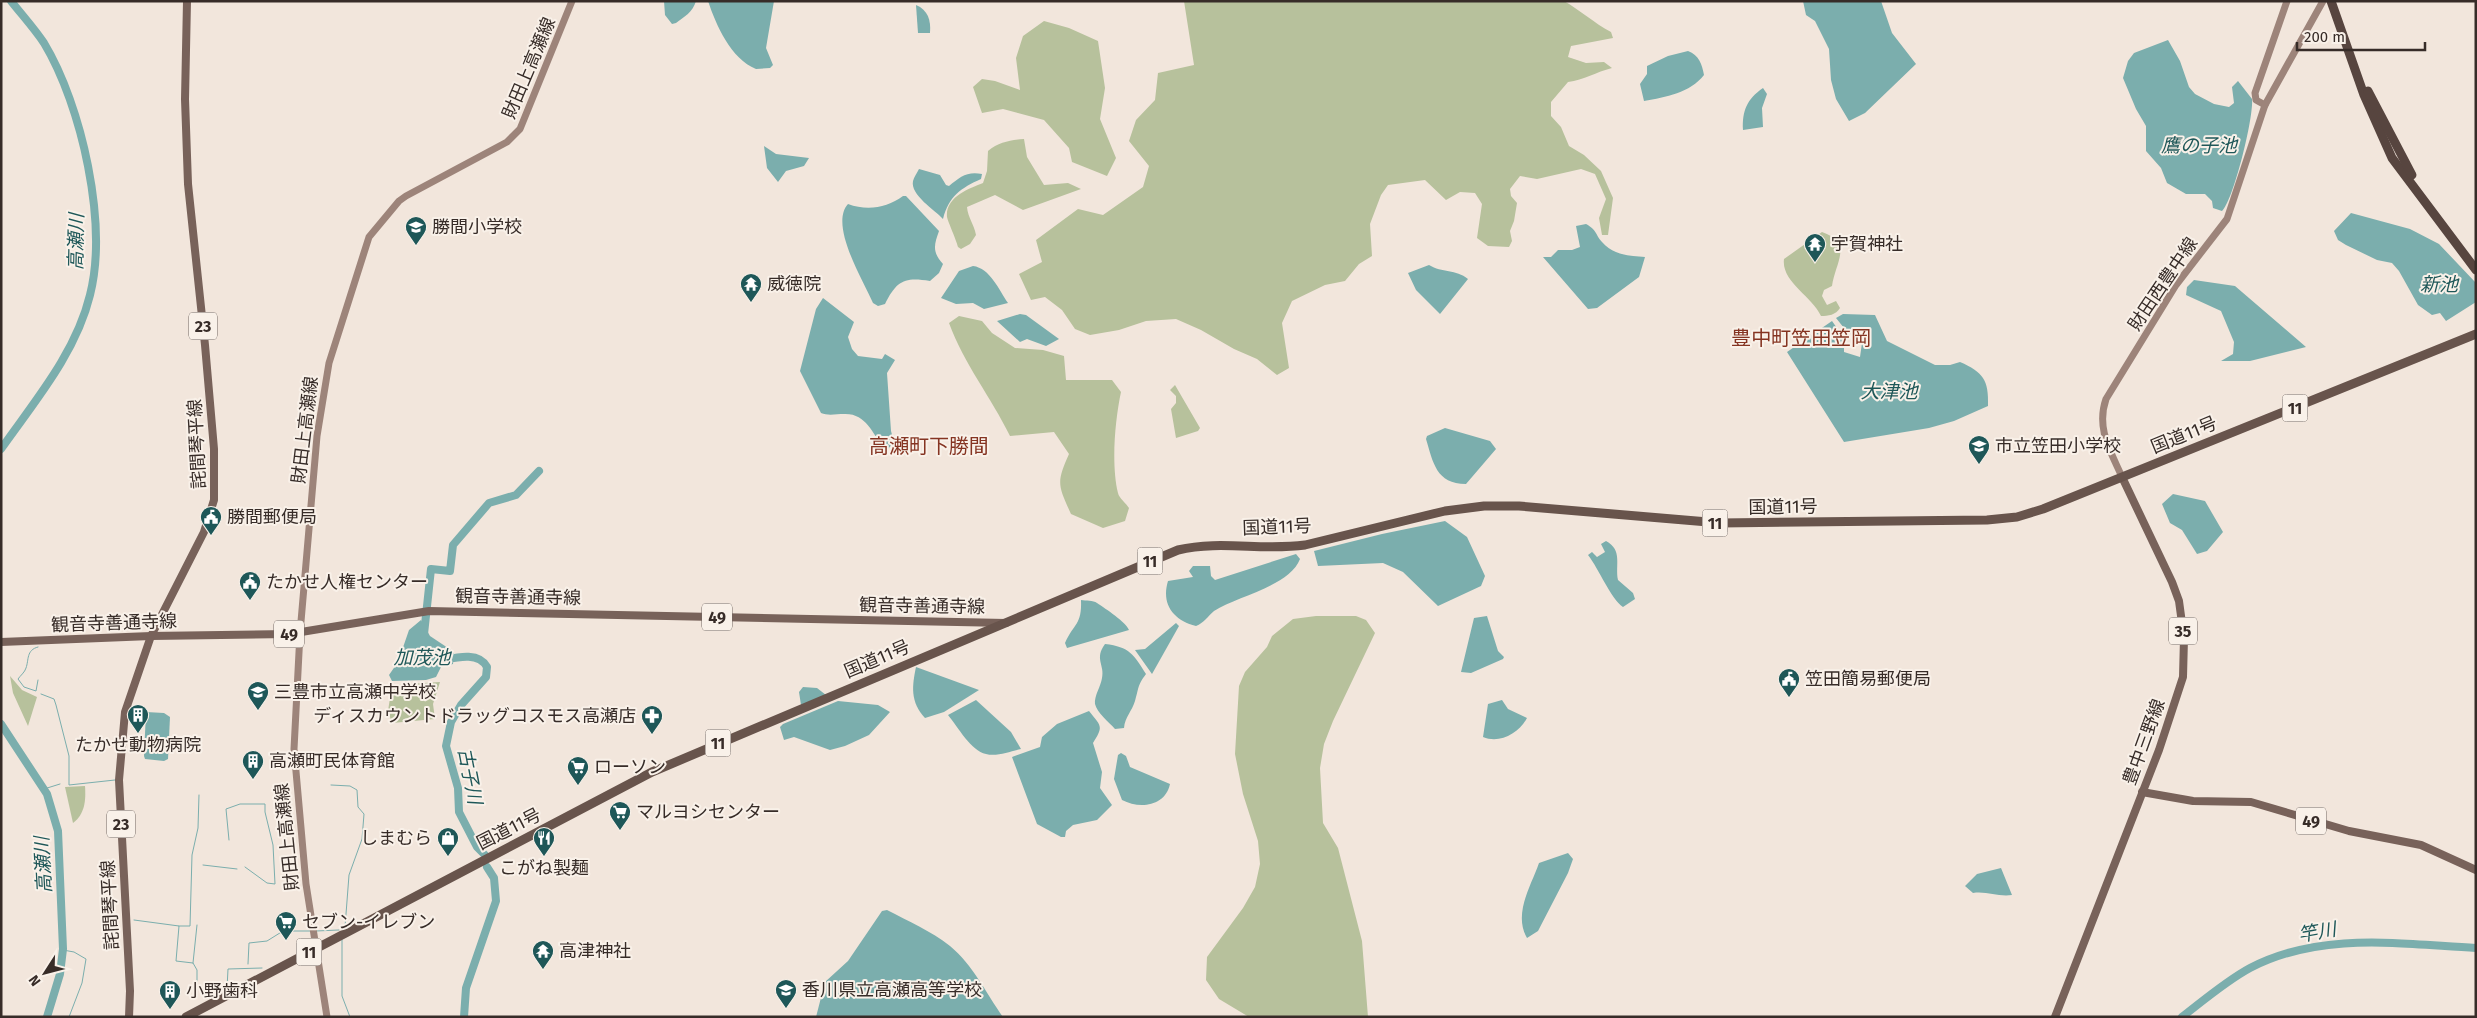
<svg xmlns="http://www.w3.org/2000/svg" width="2477" height="1018" font-family="'Fira Sans','Noto Sans JP',sans-serif">
<rect width="100%" height="100%" fill="#f2e6dc"/>
<g fill="#b7c19c">
<path d="M 1184,1 L 1564,1 C 1580,10 1594,23 1611,32 L 1613,38 L 1571,46 L 1568,57 L 1586,63 L 1604,62 L 1612,68 C 1596,72 1584,80 1568,82 L 1551,102 L 1551,116 L 1561,127 L 1569,146 L 1584,155 L 1601,171 L 1613,198 L 1608,235 L 1602,235 L 1599,218 L 1606,199 L 1595,174 L 1581,169 L 1537,179 L 1520,176 L 1510,189 L 1511,196 L 1517,203 L 1514,221 L 1510,231 L 1512,241 L 1509,247 L 1488,246 L 1477,238 L 1482,204 L 1475,193 L 1460,192 L 1446,200 L 1425,180 L 1388,185 L 1381,195 L 1370,224 L 1372,256 L 1359,264 L 1345,281 L 1325,285 L 1292,301 L 1282,323 L 1289,368 L 1277,375 L 1257,359 L 1234,349 L 1201,330 L 1176,319 L 1146,321 L 1119,330 L 1090,335 L 1075,329 L 1062,310 L 1045,297 L 1031,300 L 1019,274 L 1042,262 L 1036,240 L 1078,209 L 1103,215 L 1143,187 L 1149,166 L 1129,141 L 1136,120 L 1155,100 L 1158,73 L 1194,65 Z"/>
<polygon points="1044,21 1069,28 1098,41 1105,88 1100,119 1116,158 1107,176 1072,162 1069,148 1044,120 1003,109 982,113 973,87 982,79 995,81 1020,90 1016,58 1023,36"/>
<path d="M 1024,139 L 1027,157 L 1044,185 L 1068,183 L 1081,189 L 1023,210 L 995,195 L 967,207 C 968,218 974,224 976,235 L 970,244 L 961,249 L 958,247 C 956,239 948,222 947,217 C 945,197 970,188 983,183 L 987,171 L 988,151 C 999,142 1011,140 1024,139 Z"/>
<path d="M 1822,232 C 1854,243 1835,263 1832,286 L 1824,290 L 1822,296 L 1827,305 L 1836,301 L 1840,308 C 1836,315 1828,316 1821,316 C 1812,296 1781,282 1784,259 Z"/>
<path d="M 959,316 L 982,321 L 992,333 L 1015,348 L 1043,350 L 1064,356 L 1066,380 L 1112,380 L 1121,392 C 1115,420 1111,465 1118,493 C 1119,498 1126,503 1129,508 L 1125,521 L 1103,528 L 1071,514 C 1058,485 1056,483 1069,454 L 1054,432 L 1010,436 C 991,397 964,364 949,323 Z"/>
<polygon points="1175,385 1200,428 1198,431 1176,438 1171,409 1176,403 1176,396 1170,390"/>
<polygon points="1316,616 1356,616 1366,620 1375,633 1333,721 1324,744 1320,768 1323,823 1338,848 1362,941 1368,1017 1249,1017 1219,999 1206,980 1207,957 1243,908 1255,887 1260,864 1258,841 1243,794 1235,754 1239,686 1245,672 1267,647 1272,636 1293,619"/>
<polygon points="10,676 22,690 37,697 28,726 13,693"/>
<polygon points="440,682 433,704 435,719 392,723 388,711 392,685"/>
<path d="M 85,786 C 86,800 85,814 73,823 L 65,787 Z"/>
</g>
<g fill="#7baead">
<path d="M 664,1 L 696,1 C 693,12 684,17 676,23 L 672,24 L 665,15 Z"/>
<path d="M 708,1 L 774,1 L 766,48 L 773,65 L 770,68 L 756,69 C 731,59 716,25 708,1 Z"/>
<polygon points="1803,1 1881,1 1892,33 1916,64 1865,113 1849,121 1836,99 1831,80 1829,49 1815,21 1806,15"/>
<path d="M 916,5 C 928,10 931,20 930,33 L 918,33 Z"/>
<path d="M 2168,40 L 2180,61 L 2189,87 L 2195,94 L 2214,104 L 2229,107 L 2234,103 L 2232,87 L 2238,81 L 2252,99 C 2254,117 2233,202 2222,211 L 2213,208 L 2212,201 L 2205,194 L 2186,194 L 2167,183 L 2161,168 L 2146,151 L 2146,126 L 2136,109 L 2123,78 L 2128,61 L 2134,53 Z"/>
<path d="M 1688,51 C 1699,55 1702,64 1704,75 C 1690,93 1666,97 1644,101 L 1640,84 L 1647,74 L 1647,66 L 1668,56 Z"/>
<path d="M 1763,88 L 1767,94 L 1762,108 L 1763,127 L 1743,130 C 1742,111 1747,99 1763,88 Z"/>
<polygon points="764,146 776,154 809,158 804,166 786,171 778,182 767,168"/>
<path d="M 919,169 L 940,175 L 946,185 L 949,186 C 960,177 967,171 982,174 L 981,179 C 961,188 949,196 943,219 C 935,210 910,195 913,181 C 914,177 917,173 919,169 Z"/>
<path d="M 903,196 L 906,196 L 939,231 C 934,245 932,252 943,264 L 939,273 L 930,281 C 905,277 897,280 885,304 L 878,306 L 873,303 C 863,280 829,225 848,204 C 867,211 887,208 903,196 Z"/>
<polygon points="2351,213 2410,229 2439,244 2476,283 2476,302 2446,321 2440,313 2432,315 2418,305 2399,271 2392,263 2377,260 2346,245 2338,240 2334,231"/>
<path d="M 1586,224 C 1597,230 1595,234 1602,242 C 1613,255 1629,256 1645,257 L 1639,277 L 1597,308 L 1588,309 L 1543,257 L 1551,257 L 1558,250 L 1572,250 L 1580,247 L 1576,226 Z"/>
<path d="M 1429,265 C 1442,273 1456,269 1468,279 L 1440,314 L 1416,290 L 1408,273 Z"/>
<path d="M 973,266 C 990,268 999,290 1008,303 L 984,309 L 973,303 L 956,304 L 941,298 L 959,271 Z"/>
<polygon points="2194,280 2235,286 2306,347 2250,361 2221,361 2233,354 2234,342 2221,311 2186,295 2187,287"/>
<path d="M 823,298 L 854,322 L 848,337 L 852,349 L 858,356 L 882,359 L 885,354 L 895,360 L 887,373 L 891,431 L 894,442 L 888,449 L 884,448 C 872,433 866,413 844,414 C 836,414 828,416 821,413 L 800,371 L 816,309 Z"/>
<polygon points="1020,314 1026,315 1059,339 1046,346 1027,339 1020,342 997,321"/>
<path d="M 1843,314 L 1875,315 L 1887,341 L 1935,365 L 1950,365 L 1960,362 C 1983,372 1989,380 1988,406 L 1954,421 L 1929,428 L 1844,442 L 1787,352 L 1832,321 L 1844,338 L 1844,352 L 1860,357 L 1862,343 L 1859,337 L 1848,333 L 1836,318 Z"/>
<path d="M 1445,428 L 1490,441 L 1496,449 L 1466,484 C 1436,484 1433,462 1426,439 L 1427,436 Z"/>
<polygon points="2173,494 2205,501 2223,532 2207,551 2197,554 2182,530 2170,523 2162,504"/>
<polygon points="1445,521 1467,537 1485,576 1481,586 1438,606 1403,572 1383,563 1318,566 1314,551 1382,534"/>
<path d="M 1606,541 C 1623,550 1615,565 1618,580 L 1633,593 L 1635,599 L 1623,607 C 1611,599 1599,569 1588,555 L 1592,552 L 1597,557 L 1605,552 L 1601,544 Z"/>
<path d="M 1296,554 L 1300,559 C 1290,586 1237,596 1214,611 C 1208,616 1204,623 1196,626 C 1173,620 1161,604 1168,581 L 1193,577 L 1189,571 L 1193,566 L 1210,566 L 1211,576 L 1215,580 Z"/>
<path d="M 1081,600 C 1086,601 1093,600 1097,603 C 1106,609 1126,622 1129,630 L 1067,648 L 1065,643 C 1074,623 1082,625 1081,600 Z"/>
<polygon points="1487,616 1498,651 1504,657 1503,659 1471,673 1461,672 1474,618"/>
<polygon points="421,620 430,636 454,652 453,664 441,667 436,677 426,680 392,681 389,675 398,662 409,630"/>
<polygon points="1176,623 1179,626 1152,674 1135,650 1145,649"/>
<path d="M 1105,644 C 1130,647 1133,654 1146,674 C 1137,686 1139,688 1135,701 C 1132,711 1125,717 1124,728 L 1115,729 C 1109,722 1097,713 1095,704 C 1094,696 1101,686 1102,678 C 1105,665 1094,659 1105,644 Z"/>
<path d="M 916,667 L 979,690 L 944,712 L 925,718 C 910,702 912,686 916,667 Z"/>
<polygon points="803,687 817,688 826,695 801,705 799,692"/>
<path d="M 976,700 L 1011,732 L 1021,749 C 1011,751 997,757 986,754 C 971,751 958,727 948,715 Z"/>
<path d="M 1502,700 L 1508,709 L 1527,718 C 1519,733 1500,744 1483,737 L 1488,704 Z"/>
<polygon points="838,701 878,705 890,712 869,735 845,746 830,750 794,737 784,740 780,727 783,724"/>
<path d="M 1089,711 C 1101,726 1104,726 1093,743 L 1102,772 L 1100,788 L 1112,805 L 1097,820 L 1073,825 L 1066,831 L 1065,837 L 1061,837 L 1037,824 L 1012,757 L 1040,747 L 1042,737 L 1057,724 Z"/>
<polygon points="146,712 164,713 170,717 168,759 164,761 145,759 144,756"/>
<path d="M 1121,753 L 1126,756 L 1130,767 L 1170,784 C 1165,807 1139,809 1122,800 L 1114,779 L 1118,755 Z"/>
<path d="M 1568,853 L 1573,859 L 1568,873 L 1538,931 L 1527,938 C 1513,914 1531,886 1539,863 Z"/>
<path d="M 2001,868 L 2012,895 C 1998,897 1987,891 1973,893 L 1965,886 L 1977,874 Z"/>
<path d="M 887,910 C 908,921 931,931 950,946 C 973,965 986,993 1003,1017 L 816,1017 L 825,982 L 848,961 L 882,911 Z"/>
</g>
<g fill="none" stroke-linecap="round" stroke-linejoin="round">
<g stroke="#7baead" stroke-width="1">
<path d="M 38,647 C 26,650 29,660 26,668 C 25,672 20,676 18,679 L 24,687 L 36,691 L 38,680"/>
<polyline points="41,694 54,699 56,705 69,756 69,785 115,780"/>
<polyline points="331,785 350,786 357,790 358,807 364,814 362,839 349,875 345,927"/>
<polyline points="44,789 60,784"/>
<polyline points="229,840 226,809 240,804 265,804 265,812 273,845 275,884 267,883 245,867"/>
<polyline points="203,865 237,869"/>
<polyline points="134,920 179,926 176,961 193,963 197,970 197,997"/>
<polyline points="179,926 190,926 192,855 198,828 199,795"/>
<polyline points="316,931 339,930"/>
<polyline points="342,940 342,996 350,1017"/>
<polyline points="63,950 74,952 86,959 82,983 69,1017"/>
<polyline points="193,963 197,925"/>
<polyline points="248,964 249,943 267,941 283,931 312,931"/>
<polyline points="227,989 228,969 262,968"/>
</g>
<g stroke="#7baead" stroke-width="8">
<path d="M 1,449 C 34,402 76,353 90,295 C 108,224 82,106 44,43 C 34,28 22,15 11,1"/>
<polyline points="424,634 431,569 450,571 453,545 489,503 516,495 539,471"/>
<path d="M 443,660 C 458,657 479,652 487,667 L 486,677 L 461,705 L 451,722 L 446,746 L 458,788 L 459,812 L 477,847 L 485,855"/>
<polyline points="1,724 47,794 58,831 63,949 60,974 47,1017"/>
<polyline points="464,1017 466,988 496,901 494,878 487,867"/>
<path d="M 2182,1017 C 2204,1000 2226,981 2250,968 C 2321,931 2400,944 2476,948"/>
</g>
<g stroke="#9d847a" stroke-width="7">
<polyline points="2265,105 2256,100 2255,93 2287,1"/>
<path d="M 2122,477 C 2110,450 2096,428 2106,399 L 2176,285 L 2227,219 L 2265,105 L 2323,1"/>
<polyline points="327,1017 306,884 294,749 300,633 317,436 329,363 369,237 399,201 406,196 507,142 520,129 572,1"/>
</g>
<g stroke="#78625a" stroke-width="8">
<polyline points="1,642 151,636 289,634 429,611 1006,623"/>
<polyline points="2142,792 2193,801 2251,802 2349,831 2421,845 2476,870"/>
<polyline points="129,1017 130,991 119,780 125,712 151,636 204,532 214,500 214,449 205,345 188,184 185,99 187,1"/>
<polyline points="2055,1017 2159,750 2183,677 2184,638 2179,601 2172,582 2122,477"/>
</g>
<path stroke="#68544c" stroke-width="9" d="M 186,1017 L 652,772 L 1178,550 C 1220,540 1262,551 1305,545 L 1445,511 L 1484,506 L 1519,506 L 1720,523 L 1987,520 L 2017,517 L 2043,509 L 2476,334"/>
<g stroke="#57453f" stroke-width="9">
<polyline points="2331,1 2364,95 2392,158 2476,270"/>
<polyline points="2368,91 2412,175"/>
</g>
</g>
<defs>
<g id="school-pin" transform="scale(1.125)"><path d="M0 17L-7.5 6A9.5 9.5 0 1 1 7.5 6Z" fill="#1e5758" stroke="#f9f1e9"/><path d="M0-5L7-2L0 1L-7-2ZM-4 1L0 2.5L4 1V4Q0 6-4 4Z" fill="#fff"/></g>
<g id="temple-pin" transform="scale(1.125)"><path d="M0 17L-7.5 6A9.5 9.5 0 1 1 7.5 6Z" fill="#1e5758" stroke="#f9f1e9"/><path d="M0-6L5-2H3V0L6.5 2.5H4V6H1.5V3h-3V6H-4V2.5H-6.5L-3 0V-2H-5Z" fill="#fff"/></g>
<g id="civic-pin" transform="scale(1.125)"><path d="M0 17L-7.5 6A9.5 9.5 0 1 1 7.5 6Z" fill="#1e5758" stroke="#f9f1e9"/><path d="M-.6-6.5H3V-4.5H.6V-3L4-1V1h2V6H-6V1h2V-1L-.6-3ZM-1.2 2.5V6h2.4V2.5Z" fill="#fff"/></g>
<g id="building-pin" transform="scale(1.125)"><path d="M0 17L-7.5 6A9.5 9.5 0 1 1 7.5 6Z" fill="#1e5758" stroke="#f9f1e9"/><path d="M-4-6H4V6H1V3H-1V6H-4ZM-2.5-4.3h1.7v1.8h-1.7ZM.8-4.3h1.7v1.8H.8ZM-2.5-1h1.7V.8h-1.7ZM.8-1h1.7V.8H.8Z" fill="#fff"/></g>
<g id="pharmacy-pin" transform="scale(1.125)"><path d="M0 17L-7.5 6A9.5 9.5 0 1 1 7.5 6Z" fill="#1e5758" stroke="#f9f1e9"/><path d="M-2-6h4v4h4v4h-4v4h-4v-4h-4v-4h4Z" fill="#fff"/></g>
<g id="supermarket-pin" transform="scale(1.125)"><path d="M0 17L-7.5 6A9.5 9.5 0 1 1 7.5 6Z" fill="#1e5758" stroke="#f9f1e9"/><path d="M-6-5.5h2.5l.6 2H6L4.5 2H-2.5L-4.4-4H-6ZM-1.5 3.2a1.3 1.3 0 1 0 .1 0ZM3 3.2a1.3 1.3 0 1 0 .1 0Z" fill="#fff"/></g>
<g id="shop-pin" transform="scale(1.125)"><path d="M0 17L-7.5 6A9.5 9.5 0 1 1 7.5 6Z" fill="#1e5758" stroke="#f9f1e9"/><path d="M-5-2.5h2.3a2.7 3.5 0 0 1 5.4 0H5L5.5 6h-11ZM-1.5-2.5h3a1.5 2.3 0 0 0-3 0Z" fill="#fff"/></g>
<g id="restaurant-pin" transform="scale(1.125)"><path d="M0 17L-7.5 6A9.5 9.5 0 1 1 7.5 6Z" fill="#1e5758" stroke="#f9f1e9"/><path d="M-5-6h1v4h1v-4h1v4h1v-4h1v5L-1.5 .5V6h-2V.5L-5-1ZM5-6V6H3V1.5H1.5Q1.5-4 5-6Z" fill="#fff"/></g>
</defs>
<g fill-rule="evenodd">
<use href="#school-pin" x="416" y="227"/>
<use href="#temple-pin" x="1815" y="244"/>
<use href="#temple-pin" x="751" y="284"/>
<use href="#school-pin" x="1979" y="446"/>
<use href="#civic-pin" x="211" y="517"/>
<use href="#civic-pin" x="250" y="582"/>
<use href="#civic-pin" x="1789" y="679"/>
<use href="#school-pin" x="258" y="692"/>
<use href="#building-pin" x="138" y="715"/>
<use href="#pharmacy-pin" x="652" y="716"/>
<use href="#building-pin" x="253" y="761"/>
<use href="#supermarket-pin" x="578" y="767"/>
<use href="#supermarket-pin" x="620" y="812"/>
<use href="#shop-pin" x="448" y="838"/>
<use href="#restaurant-pin" x="544" y="838"/>
<use href="#supermarket-pin" x="286" y="922"/>
<use href="#temple-pin" x="543" y="951"/>
<use href="#school-pin" x="786" y="990"/>
<use href="#building-pin" x="170" y="991"/>
</g>
<g text-anchor="middle" dominant-baseline="central" stroke-width="4" stroke-linejoin="round" paint-order="stroke">
<g fill="#f9f1e9" stroke="#716762" stroke-width="1">
<rect x="189" y="312.5" width="28" height="27" rx="4"/>
<rect x="2282.5" y="394.5" width="25" height="27" rx="4"/>
<rect x="1702.5" y="509.5" width="25" height="27" rx="4"/>
<rect x="1137.5" y="547.5" width="25" height="27" rx="4"/>
<rect x="702" y="603.5" width="30" height="27" rx="4"/>
<rect x="2169" y="617.5" width="28" height="27" rx="4"/>
<rect x="274" y="620.5" width="30" height="27" rx="4"/>
<rect x="705.5" y="729.5" width="25" height="27" rx="4"/>
<rect x="2296" y="807.5" width="30" height="27" rx="4"/>
<rect x="107" y="810.5" width="28" height="27" rx="4"/>
<rect x="296.5" y="938.5" width="25" height="27" rx="4"/>
</g>
<g font-size="16" font-weight="bold" fill="#372c28">
<text x="203" y="326">23</text>
<text x="2295" y="408">11</text>
<text x="1715" y="523">11</text>
<text x="1150" y="561">11</text>
<text x="717" y="617">49</text>
<text x="2183" y="631">35</text>
<text x="289" y="634">49</text>
<text x="718" y="743">11</text>
<text x="2311" y="821">49</text>
<text x="121" y="824">23</text>
<text x="309" y="952">11</text>
</g>
<g font-size="18" fill="#372c28" stroke="#f9f1e9">
<text transform="translate(529 68) rotate(-67)">財田上高瀬線</text>
<text transform="translate(2163 284) rotate(-56)">財田西豊中線</text>
<text transform="translate(305 430) rotate(-83)">財田上高瀬線</text>
<text transform="translate(2184 435) rotate(-22)">国道11号</text>
<text transform="translate(197 444) rotate(-93)">詫間琴平線</text>
<text transform="translate(1783 507) rotate(-1)">国道11号</text>
<text transform="translate(1277 527) rotate(-2)">国道11号</text>
<text transform="translate(518 597) rotate(1)">観音寺善通寺線</text>
<text transform="translate(922 606) rotate(1)">観音寺善通寺線</text>
<text transform="translate(114 623) rotate(-2)">観音寺善通寺線</text>
<text transform="translate(877 659) rotate(-23)">国道11号</text>
<text transform="translate(2144 742) rotate(-70)">豊中三野線</text>
<text transform="translate(509 829) rotate(-27)">国道11号</text>
<text transform="translate(287 837) rotate(-96)">財田上高瀬線</text>
<text transform="translate(110 905) rotate(-93)">詫間琴平線</text>
</g>
<g font-size="18" fill="#372c28" stroke="#f9f1e9" text-anchor="start">
<text x="432" y="227">勝間小学校</text>
<text x="1831" y="244">宇賀神社</text>
<text x="767" y="284">威徳院</text>
<text x="1995" y="446">市立笠田小学校</text>
<text x="227" y="517">勝間郵便局</text>
<text x="266" y="582">たかせ人権センター</text>
<text x="1805" y="679">笠田簡易郵便局</text>
<text x="274" y="692">三豊市立高瀬中学校</text>
<text x="636" y="716" text-anchor="end">ディスカウントドラッグコスモス高瀬店</text>
<text x="138" y="745" text-anchor="middle">たかせ動物病院</text>
<text x="269" y="761">高瀬町民体育館</text>
<text x="594" y="767">ローソン</text>
<text x="636" y="812">マルヨシセンター</text>
<text x="432" y="838" text-anchor="end">しまむら</text>
<text x="544" y="868" text-anchor="middle">こがね製麺</text>
<text x="302" y="922">セブン-イレブン</text>
<text x="559" y="951">高津神社</text>
<text x="802" y="990">香川県立高瀬高等学校</text>
<text x="186" y="991">小野歯科</text>
</g>
<g font-size="19" font-style="italic" fill="#1e5758" stroke="#f9f1e9">
<text x="2199" y="145">鷹の子池</text>
<text transform="translate(76 242) rotate(-89)">高瀬川</text>
<text x="2439" y="284">新池</text>
<text x="1889" y="391">大津池</text>
<text x="422" y="657">加茂池</text>
<text transform="translate(470 776) rotate(79)">古子川</text>
<text transform="translate(43 865) rotate(-93)">高瀬川</text>
<text transform="translate(2317 932) rotate(-10)">竿川</text>
</g>
<g font-size="20" fill="#853422" stroke="#f9f1e9">
<text x="1801" y="338">豊中町笠田笠岡</text>
<text x="929" y="446">高瀬町下勝間</text>
</g>
</g>
<rect width="2477" height="1018" fill="none" stroke="#372c28" stroke-width="5"/>
<g transform="translate(45 973) rotate(234)" stroke="#f9f1e9" stroke-width="4" paint-order="stroke">
<path d="M0-4L9 19L0 12L-9 19Z" fill="#372c28"/>
<text y="-8" font-size="14" font-weight="bold" text-anchor="middle" fill="#372c28">N</text>
</g>
<path d="M2297 42v8h128v-8" fill="none" stroke="#372c28" stroke-width="2.5"/>
<text x="2304" y="42" font-size="15" fill="#372c28" stroke="#f9f1e9" stroke-width="4" paint-order="stroke">200 m</text>
</svg>
